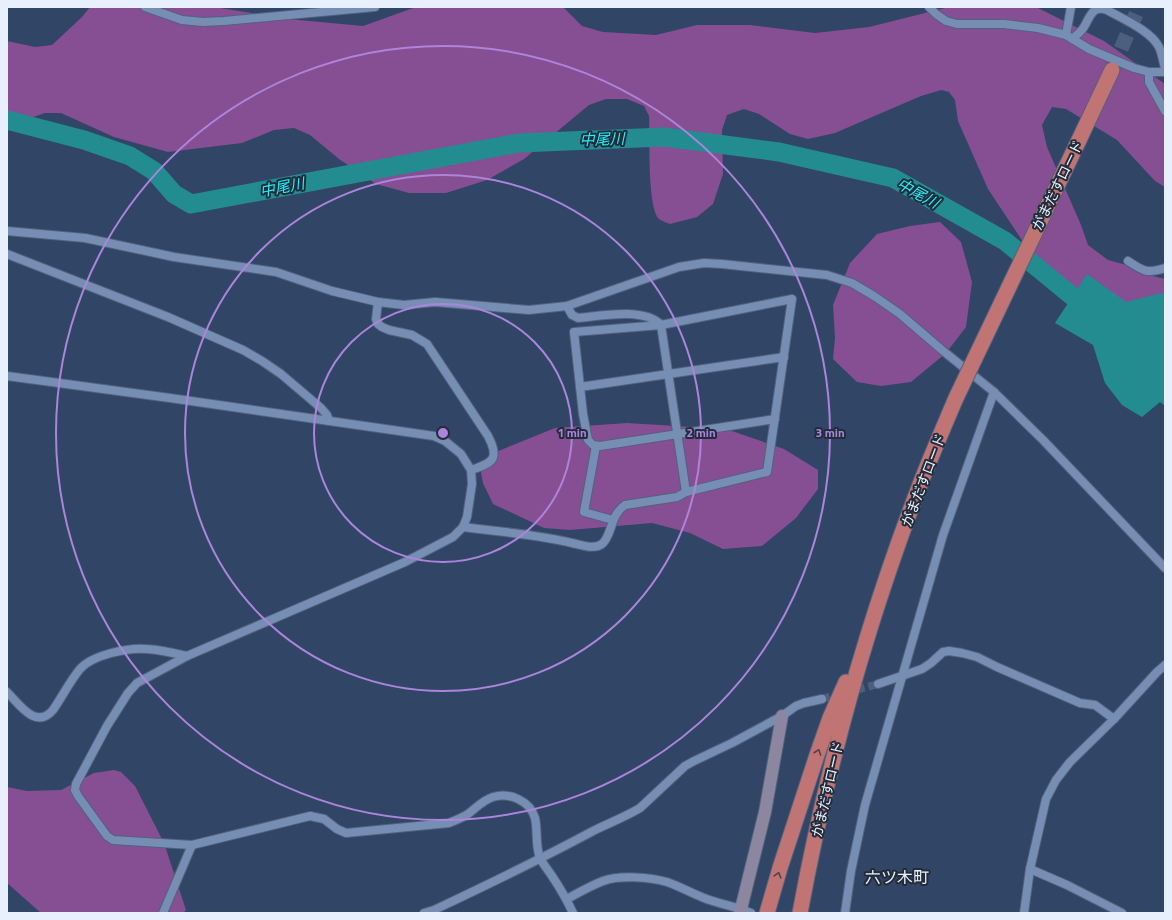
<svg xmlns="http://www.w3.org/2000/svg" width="1172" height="920" font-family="'Titillium Web','Noto Sans JP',sans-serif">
<rect width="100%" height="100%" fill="#314567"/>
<g fill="#864e93">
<path d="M 90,7 L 214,7 L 288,19 L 363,26 L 416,7 L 563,7 L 582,26 L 603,32 L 656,35 L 697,25 L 750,25 L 815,33 L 869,27 L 949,7 L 1036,7 L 1104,41 L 1165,84 L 1165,187 L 1155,181 L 1117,140 L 1066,109 L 1052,107 L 1042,125 L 1047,147 L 1081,225 L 1088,245 L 1108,260 L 1134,267 L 1149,275 L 1165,279 L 1165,381 L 1100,337 L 1049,281 L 988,189 L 958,121 L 955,100 L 949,92 L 941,90 L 921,96 L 835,133 L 808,139 L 790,134 L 759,114 L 744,109 L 727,115 L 722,130 L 723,174 L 713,204 L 697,217 L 670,224 C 667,223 662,221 659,219 C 647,207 650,135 649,116 L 644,106 L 627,99 L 606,99 L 589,105 L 524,159 L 487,180 L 446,193 L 409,193 L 376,184 L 339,159 L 310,135 L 294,128 L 274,130 L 242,143 L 168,152 L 114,137 L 61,113 L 45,113 L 16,123 L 7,129 L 7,41 L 35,47 L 52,45 L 82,17 Z"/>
<polygon points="940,222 961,242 972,282 966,327 946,353 911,382 881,386 857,382 833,359 835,338 833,305 850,263 877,234 910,226"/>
<polygon points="627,423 726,429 784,449 818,470 818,489 796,518 762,546 723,549 690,533 652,523 570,530 544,528 493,504 483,483 480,467 496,452 555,428"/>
<polygon points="114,770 121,772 135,786 164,843 186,910 183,913 41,913 7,883 7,787 27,791 61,790 94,773"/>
</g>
<polygon fill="#228c91" points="1087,274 1126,302 1165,292 1165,406 1160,402 1142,417 1122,405 1105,383 1093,345 1055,323"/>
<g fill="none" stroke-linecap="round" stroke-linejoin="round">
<polyline stroke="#228c91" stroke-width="19" points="7,120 84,140 130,156 154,171 174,194 191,204 519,143 664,137 779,152 893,178 1005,241 1072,296 1092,310"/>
<polyline stroke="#4d5f7e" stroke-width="8" stroke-dasharray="8 4" stroke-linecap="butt" points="822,699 878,684"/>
<polyline stroke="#4d5f7e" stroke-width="15" stroke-dasharray="15 8" stroke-linecap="butt" points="1112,70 1139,7"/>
<g stroke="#53627c" stroke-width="10">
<g id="street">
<polyline points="145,7 182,20 203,22 224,21 375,7"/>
<polyline points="929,7 936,14 946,21 957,24 1004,24 1038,28 1066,35 1089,49 1134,68 1149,72 1165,72"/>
<polyline points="1066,35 1071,7"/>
<path d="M 1072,39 C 1077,35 1081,32 1084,27 C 1090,17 1092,5 1107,10 C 1123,19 1151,31 1159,47 C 1162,53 1163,61 1165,68"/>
<polyline points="1149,72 1149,82 1165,111"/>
<polyline points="7,231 85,238 174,257 276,272 332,291 378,302 404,305 435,302 529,310 567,306 679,267 704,263 722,264 827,275 852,283 874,296 900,314 942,350 994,392 1043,440 1165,568"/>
<polyline points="7,254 168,317 243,350 262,361 281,374 321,408 327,415 329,421"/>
<path d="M 1128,261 C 1143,271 1147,274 1165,268"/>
<path d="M 378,302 L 376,319 L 378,324 L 382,327 L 389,330 L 412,335 L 427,344 L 488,436 C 500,459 493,463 471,470"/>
<path d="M 567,306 L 572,315 L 578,318 C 600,316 644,307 661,325 L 686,492"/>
<path d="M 7,376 L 170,398 L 434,436 L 445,441 L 461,454 L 471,470 L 472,484 L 467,517 L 463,527 L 453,537 L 405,562 L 187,656 L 137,683 L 128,693 L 107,726 L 76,784 L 75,790 L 78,796 L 107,836 L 113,840 L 192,845 L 310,816 L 324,819 L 337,829 L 346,833 L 449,823 C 456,820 462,818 468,814 C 476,808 483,800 493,797 C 510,792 530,801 535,818 C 538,831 535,845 540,858 C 543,864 548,870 552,876 C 560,888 567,900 573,913"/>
<polyline points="580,387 784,357"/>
<polyline points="596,446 584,512 613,520"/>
<path d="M 463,527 C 499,532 536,534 572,543 C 581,545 594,550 602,544 C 612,536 610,515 625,505 L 677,497 L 686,492 L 767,472 L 792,299 L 661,325 L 574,332 L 583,414 L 588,440 L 593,445 L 600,446 L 775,419"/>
<polyline points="878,684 922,669 931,663 943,652 949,651 962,653 977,657 997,667 1080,703 1095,705 1114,719"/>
<path d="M 7,692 C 20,705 36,730 53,710 C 62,697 70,681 80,669 C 92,655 129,647 147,649 C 160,650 174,653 187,656"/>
<polyline points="1030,869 1067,885 1122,913"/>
<path d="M 567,899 C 578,893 590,886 603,881 C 619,875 650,877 667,882 C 679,886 691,893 704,898 C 719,904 735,906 751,913"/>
<polyline points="163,913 192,845"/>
<path d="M 424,913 L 434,910 C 487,885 541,859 593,831 C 609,823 625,817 640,808 L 685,766 L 694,761 L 732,743 L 782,716 L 796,706 L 804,703 L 822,699"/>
<polyline points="845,913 851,871 865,805 943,535 994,392"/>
<polyline points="1024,913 1030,869 1046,799 1056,780 1070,762 1114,719 1157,672 1165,665"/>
</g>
</g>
<g stroke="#53627c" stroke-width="14">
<polyline id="secondary" points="740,913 765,812 782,716"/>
</g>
<g stroke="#53627c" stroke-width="17">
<g id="highway">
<polyline points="1079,140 1112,70"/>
<polyline points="767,913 780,868 817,755 830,718 846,682"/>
<path d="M 800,913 C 827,766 867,622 921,482 C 932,454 944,426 956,398"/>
</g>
</g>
<use href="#street" stroke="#778eb4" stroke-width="8"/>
<use href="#secondary" stroke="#8d86a1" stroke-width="12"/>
<use href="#highway" stroke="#c07474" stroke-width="15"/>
<g stroke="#53627c" stroke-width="17" stroke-linecap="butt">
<polyline id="highway-bridge" points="956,398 1079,140"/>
</g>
<use href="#highway-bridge" stroke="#c07474" stroke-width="15"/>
</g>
<defs><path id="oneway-chevron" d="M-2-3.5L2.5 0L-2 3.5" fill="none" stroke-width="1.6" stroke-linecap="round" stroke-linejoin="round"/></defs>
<g stroke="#51424c">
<use href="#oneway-chevron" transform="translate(818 752) rotate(-71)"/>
<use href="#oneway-chevron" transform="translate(778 875) rotate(-74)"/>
</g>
<g fill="none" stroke="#ac84db" stroke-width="2">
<circle cx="443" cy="433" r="129"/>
<circle cx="443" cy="433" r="258"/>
<circle cx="443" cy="433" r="387"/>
</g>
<g text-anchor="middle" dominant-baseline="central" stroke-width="4" stroke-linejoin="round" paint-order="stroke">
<g font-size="14" fill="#e9f0fd" stroke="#222c3b">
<text transform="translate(1057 185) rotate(-64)">がまだすロード</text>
<text transform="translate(923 480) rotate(-69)">がまだすロード</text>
<text transform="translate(827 789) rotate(-77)">がまだすロード</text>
</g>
<g font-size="15" font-style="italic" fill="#20f2fc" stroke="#222c3b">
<text transform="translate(602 139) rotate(-2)">中尾川</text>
<text transform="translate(282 187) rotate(-11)">中尾川</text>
<text transform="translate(918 193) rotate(29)">中尾川</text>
</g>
<g font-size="16" fill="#e9f0fd" stroke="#222c3b">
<text x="897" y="877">六ツ木町</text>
</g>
</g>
<circle cx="443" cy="433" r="6" fill="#ac84db" stroke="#222c3b" stroke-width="2"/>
<g font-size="12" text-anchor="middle" font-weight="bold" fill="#ac84db" stroke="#222c3b" stroke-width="4" stroke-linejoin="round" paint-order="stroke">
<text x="572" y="437">1 min</text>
<text x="701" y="437">2 min</text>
<text x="830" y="437">3 min</text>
</g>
<rect width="1172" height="920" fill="none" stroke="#e9f0fd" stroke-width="16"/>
</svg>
